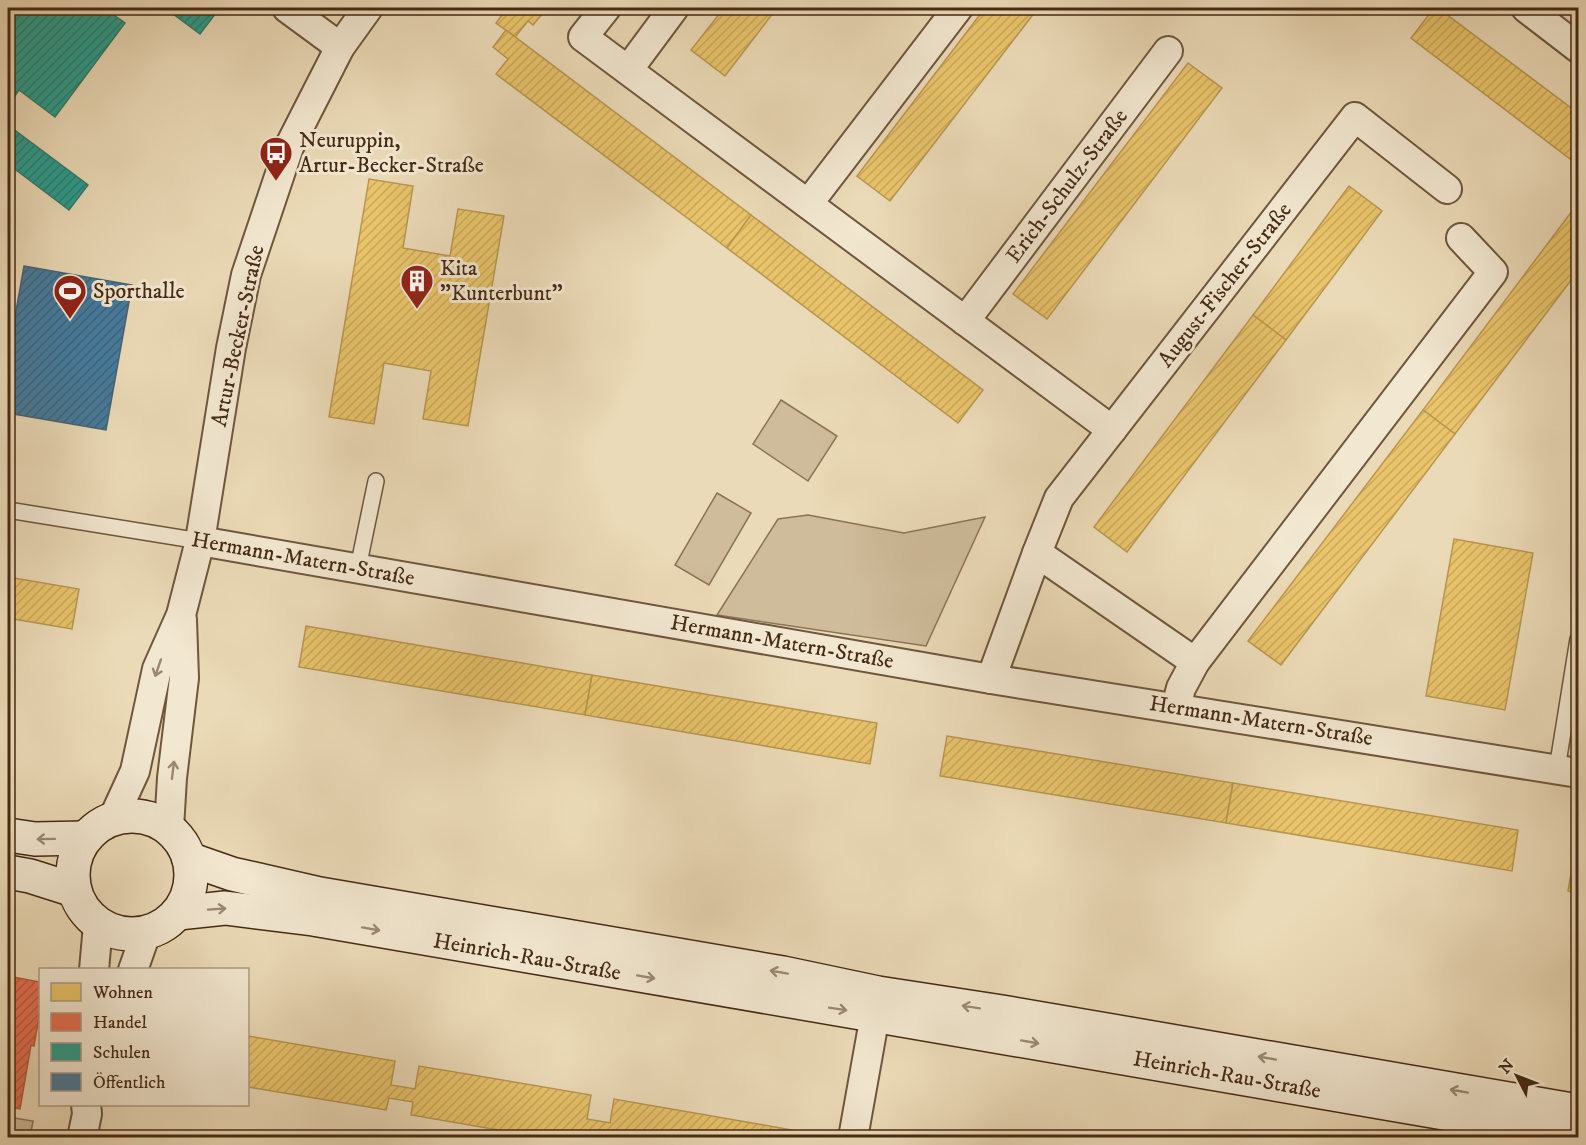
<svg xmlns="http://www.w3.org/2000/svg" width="1586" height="1145" font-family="'IM FELL DW Pica',serif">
<defs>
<pattern id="homes-hatch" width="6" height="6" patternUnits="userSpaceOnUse" patternTransform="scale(1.5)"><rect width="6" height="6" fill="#e9c46a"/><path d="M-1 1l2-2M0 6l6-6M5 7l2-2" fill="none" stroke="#c9a95b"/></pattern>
<pattern id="shops-hatch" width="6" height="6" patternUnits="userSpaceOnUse" patternTransform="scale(1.5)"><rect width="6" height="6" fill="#e76f51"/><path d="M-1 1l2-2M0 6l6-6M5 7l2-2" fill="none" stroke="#bd5b42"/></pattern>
<pattern id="schools-hatch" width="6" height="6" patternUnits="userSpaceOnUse" patternTransform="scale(1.5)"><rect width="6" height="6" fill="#2a9d8f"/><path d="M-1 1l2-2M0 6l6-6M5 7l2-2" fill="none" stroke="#268074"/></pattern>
<pattern id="public-hatch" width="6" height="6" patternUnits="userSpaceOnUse" patternTransform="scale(1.5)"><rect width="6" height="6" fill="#457b9d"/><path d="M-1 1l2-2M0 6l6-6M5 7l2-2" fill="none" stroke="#3b657f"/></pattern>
</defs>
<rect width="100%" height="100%" fill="#ebdab7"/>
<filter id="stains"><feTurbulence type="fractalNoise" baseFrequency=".00333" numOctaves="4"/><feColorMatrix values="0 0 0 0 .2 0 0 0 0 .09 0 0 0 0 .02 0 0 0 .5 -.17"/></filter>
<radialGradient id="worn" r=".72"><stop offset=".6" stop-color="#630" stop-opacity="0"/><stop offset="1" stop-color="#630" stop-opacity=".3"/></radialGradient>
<g fill="#cfbc9b" stroke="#8a7358" stroke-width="1.5">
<polygon points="781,400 837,436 808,481 753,444"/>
<polygon points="717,493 751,513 709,585 675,565"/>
<polygon points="808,515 904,533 985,517 926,646 717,615 778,519"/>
<polygon points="8,1117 33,1121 30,1137 8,1137"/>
</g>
<g fill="url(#homes-hatch)" stroke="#b89650" stroke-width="1.5">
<polygon points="507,8 547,8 533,25 528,21 515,37 496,23"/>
<polygon points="724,8 777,8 725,76 691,50"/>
<polygon points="985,8 1038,8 890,201 857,176"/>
<polygon points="1434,8 1438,8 1578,113 1578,165 1411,38"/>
<polygon points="506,30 751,215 727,248 496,74 508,59 493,47"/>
<polygon points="1188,63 1222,88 1047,319 1013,294"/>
<polygon points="369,179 413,186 403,248 450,256 458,209 504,216 468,426 423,419 431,371 384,363 374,424 329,417"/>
<polygon points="1349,186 1382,211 1286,340 1253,315"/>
<polygon points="1578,203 1578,271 1455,434 1423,410"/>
<polygon points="751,215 983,390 958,423 727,248"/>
<polygon points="1253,315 1286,340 1127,552 1094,527"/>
<polygon points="1423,410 1455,434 1281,665 1248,641"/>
<polygon points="1454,539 1533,553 1505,710 1426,696"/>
<polygon points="8,577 79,589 72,629 8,618"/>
<polygon points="306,626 592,675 585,715 299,667"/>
<polygon points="592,675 877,723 870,764 585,715"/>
<polygon points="947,736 1233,783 1226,823 940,776"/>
<polygon points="1233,783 1518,830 1512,871 1226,823"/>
<polygon points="1575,851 1578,852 1578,893 1568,891"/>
<polygon points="248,1036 395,1061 391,1085 415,1089 419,1066 591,1095 587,1119 610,1123 614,1099 804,1132 803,1138 608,1138 608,1136 584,1132 583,1138 545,1138 411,1115 413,1102 389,1098 386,1110 248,1087"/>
</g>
<polygon fill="url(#shops-hatch)" stroke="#b75a3f" stroke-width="1.5" points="8,976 40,982 40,1011 34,1046 31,1045 20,1109 8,1107"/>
<g fill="url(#schools-hatch)" stroke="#327a6a" stroke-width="1.5">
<polygon points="8,8 104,8 125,23 55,117 19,90 8,106"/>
<polygon points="165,8 217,8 219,9 200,34"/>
<polygon points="8,125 88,185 69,210 8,164"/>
</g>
<polygon fill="url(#public-hatch)" stroke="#456374" stroke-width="1.5" points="24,266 132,285 106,430 8,413 8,356"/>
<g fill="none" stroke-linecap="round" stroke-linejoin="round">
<g stroke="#6f563d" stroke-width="18">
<g id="lane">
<polyline points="8,510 200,541"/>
<polyline points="358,568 376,481"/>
<polyline points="1557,769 1578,639"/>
</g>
</g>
<g stroke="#6f563d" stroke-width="32">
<g id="street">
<polyline points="287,8 340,47"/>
<polyline points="606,8 583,37 1112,430"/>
<polyline points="1526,8 1578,48"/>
<polyline points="628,70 674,8"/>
<polyline points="808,204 958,8"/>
<polyline points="965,321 1168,51"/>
<polyline points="200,541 991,679 1578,773"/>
<polyline points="1037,553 1195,662"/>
<polyline points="991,679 1037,553 1059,498 1355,117 1447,189"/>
<polyline points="1176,707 1181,688 1195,662 1493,272 1461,238"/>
<polyline points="113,819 135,771 157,669 181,615 200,541 231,348 246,275 289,147 340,47 368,8"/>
<polyline points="169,828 172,778 184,678 182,620"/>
<polyline points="94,970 98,925"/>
<polyline points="133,970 146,933"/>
<polyline points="82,1138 87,1114 86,1104"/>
<polyline points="853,1138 875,1015"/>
</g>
</g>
<g stroke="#462a14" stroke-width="36">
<g id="secondary">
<circle cx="132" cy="875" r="59"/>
<polyline points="8,835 35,839 85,838"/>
<polyline points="189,859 232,874 320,894 783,973 878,993 1002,1012 1578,1111"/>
<polyline points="8,872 30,876 74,890"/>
<polyline points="178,913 225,908 313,919 1578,1136"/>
</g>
</g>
<use href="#lane" stroke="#f2e7d0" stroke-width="15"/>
<use href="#street" stroke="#f2e7d0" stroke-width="28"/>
<use href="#secondary" stroke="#f2e7d0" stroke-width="33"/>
</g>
<defs><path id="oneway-shaft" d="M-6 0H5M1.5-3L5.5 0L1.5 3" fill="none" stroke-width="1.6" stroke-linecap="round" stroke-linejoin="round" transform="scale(1.5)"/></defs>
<g stroke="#9c8872">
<use href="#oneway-shaft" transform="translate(158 668) rotate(109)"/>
<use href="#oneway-shaft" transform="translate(173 770) rotate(-83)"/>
<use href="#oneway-shaft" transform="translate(46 839) rotate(179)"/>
<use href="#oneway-shaft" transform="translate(217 909) rotate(-4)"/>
<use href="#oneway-shaft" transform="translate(371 929) rotate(10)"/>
<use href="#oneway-shaft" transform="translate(779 972) rotate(-170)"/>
<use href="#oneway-shaft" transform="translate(646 977) rotate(10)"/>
<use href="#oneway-shaft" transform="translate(971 1007) rotate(-171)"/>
<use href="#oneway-shaft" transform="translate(838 1009) rotate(9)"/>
<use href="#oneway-shaft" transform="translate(1030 1042) rotate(10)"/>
<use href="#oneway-shaft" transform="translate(1267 1058) rotate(-170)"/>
<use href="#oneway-shaft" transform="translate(1459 1091) rotate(-170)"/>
</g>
<defs>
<g id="bus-pin" transform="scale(1.725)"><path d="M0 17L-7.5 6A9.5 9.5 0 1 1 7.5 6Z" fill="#8f2418" stroke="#f2e7d0"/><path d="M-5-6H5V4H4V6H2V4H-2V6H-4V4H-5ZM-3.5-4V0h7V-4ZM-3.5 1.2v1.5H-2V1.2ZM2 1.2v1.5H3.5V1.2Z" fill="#fff"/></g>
<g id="building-pin" transform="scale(1.725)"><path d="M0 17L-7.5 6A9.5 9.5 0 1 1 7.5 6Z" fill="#8f2418" stroke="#f2e7d0"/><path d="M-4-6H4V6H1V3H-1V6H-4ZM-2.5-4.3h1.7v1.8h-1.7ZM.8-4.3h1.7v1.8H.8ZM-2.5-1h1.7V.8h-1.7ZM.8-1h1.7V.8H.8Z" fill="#fff"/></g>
<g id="stadium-pin" transform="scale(1.725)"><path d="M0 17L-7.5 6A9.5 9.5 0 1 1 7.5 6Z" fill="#8f2418" stroke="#f2e7d0"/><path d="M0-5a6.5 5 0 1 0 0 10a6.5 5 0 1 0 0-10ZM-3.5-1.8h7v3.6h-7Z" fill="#fff"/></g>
</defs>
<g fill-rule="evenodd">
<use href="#bus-pin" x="276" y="153"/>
<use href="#building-pin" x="417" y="281"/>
<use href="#stadium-pin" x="70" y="291"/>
</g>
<g text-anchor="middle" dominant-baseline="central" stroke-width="6" stroke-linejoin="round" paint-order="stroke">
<g font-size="22" fill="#462a14" stroke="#f2e7d0" text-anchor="start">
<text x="299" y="140">Neuruppin,<tspan x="299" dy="25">Artur-Becker-Straße</tspan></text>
<text x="440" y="268">Kita<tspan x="440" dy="25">"Kunterbunt"</tspan></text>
<text x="93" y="291">Sporthalle</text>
</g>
<g font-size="22" fill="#462a14" stroke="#f2e7d0">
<text transform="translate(1067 186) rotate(-53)">Erich-Schulz-Straße</text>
<text transform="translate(1225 285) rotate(-52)">August-Fischer-Straße</text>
<text transform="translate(238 336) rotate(-78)">Artur-Becker-Straße</text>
<text transform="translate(303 559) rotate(10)">Hermann-Matern-Straße</text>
<text transform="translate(782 642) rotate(10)">Hermann-Matern-Straße</text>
<text transform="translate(1261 721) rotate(9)">Hermann-Matern-Straße</text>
<text transform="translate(527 957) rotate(10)">Heinrich-Rau-Straße</text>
<text transform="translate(1227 1075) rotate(10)">Heinrich-Rau-Straße</text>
</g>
</g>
<rect width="1586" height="1145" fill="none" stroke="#ebdab7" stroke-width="30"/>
<rect x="9" y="9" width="1568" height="1127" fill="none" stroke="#462a14" stroke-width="3"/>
<rect x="15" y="15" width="1556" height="1115" fill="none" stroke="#462a14" stroke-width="1.5"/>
<rect x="39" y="968" width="210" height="138" fill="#f2e7d0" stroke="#ad9b85" stroke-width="1.5"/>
<rect x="51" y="983" width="30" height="18" fill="#e9c46a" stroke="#ad9b85" stroke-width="1.5"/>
<text x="93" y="998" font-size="18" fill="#462a14">Wohnen</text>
<rect x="51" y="1013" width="30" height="18" fill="#e76f51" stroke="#ad9b85" stroke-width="1.5"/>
<text x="93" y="1028" font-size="18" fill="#462a14">Handel</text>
<rect x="51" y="1043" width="30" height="18" fill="#2a9d8f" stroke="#ad9b85" stroke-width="1.5"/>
<text x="93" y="1058" font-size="18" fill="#462a14">Schulen</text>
<rect x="51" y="1073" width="30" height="18" fill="#457b9d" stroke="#ad9b85" stroke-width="1.5"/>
<text x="93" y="1088" font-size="18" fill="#462a14">Öffentlich</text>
<g transform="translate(1517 1076) rotate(312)" stroke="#f2e7d0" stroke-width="4.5" paint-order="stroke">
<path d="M0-4.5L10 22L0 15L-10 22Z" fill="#462a14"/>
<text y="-9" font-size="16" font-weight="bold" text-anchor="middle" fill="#462a14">N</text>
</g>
<rect width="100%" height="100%" filter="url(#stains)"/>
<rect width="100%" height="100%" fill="url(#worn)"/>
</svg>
